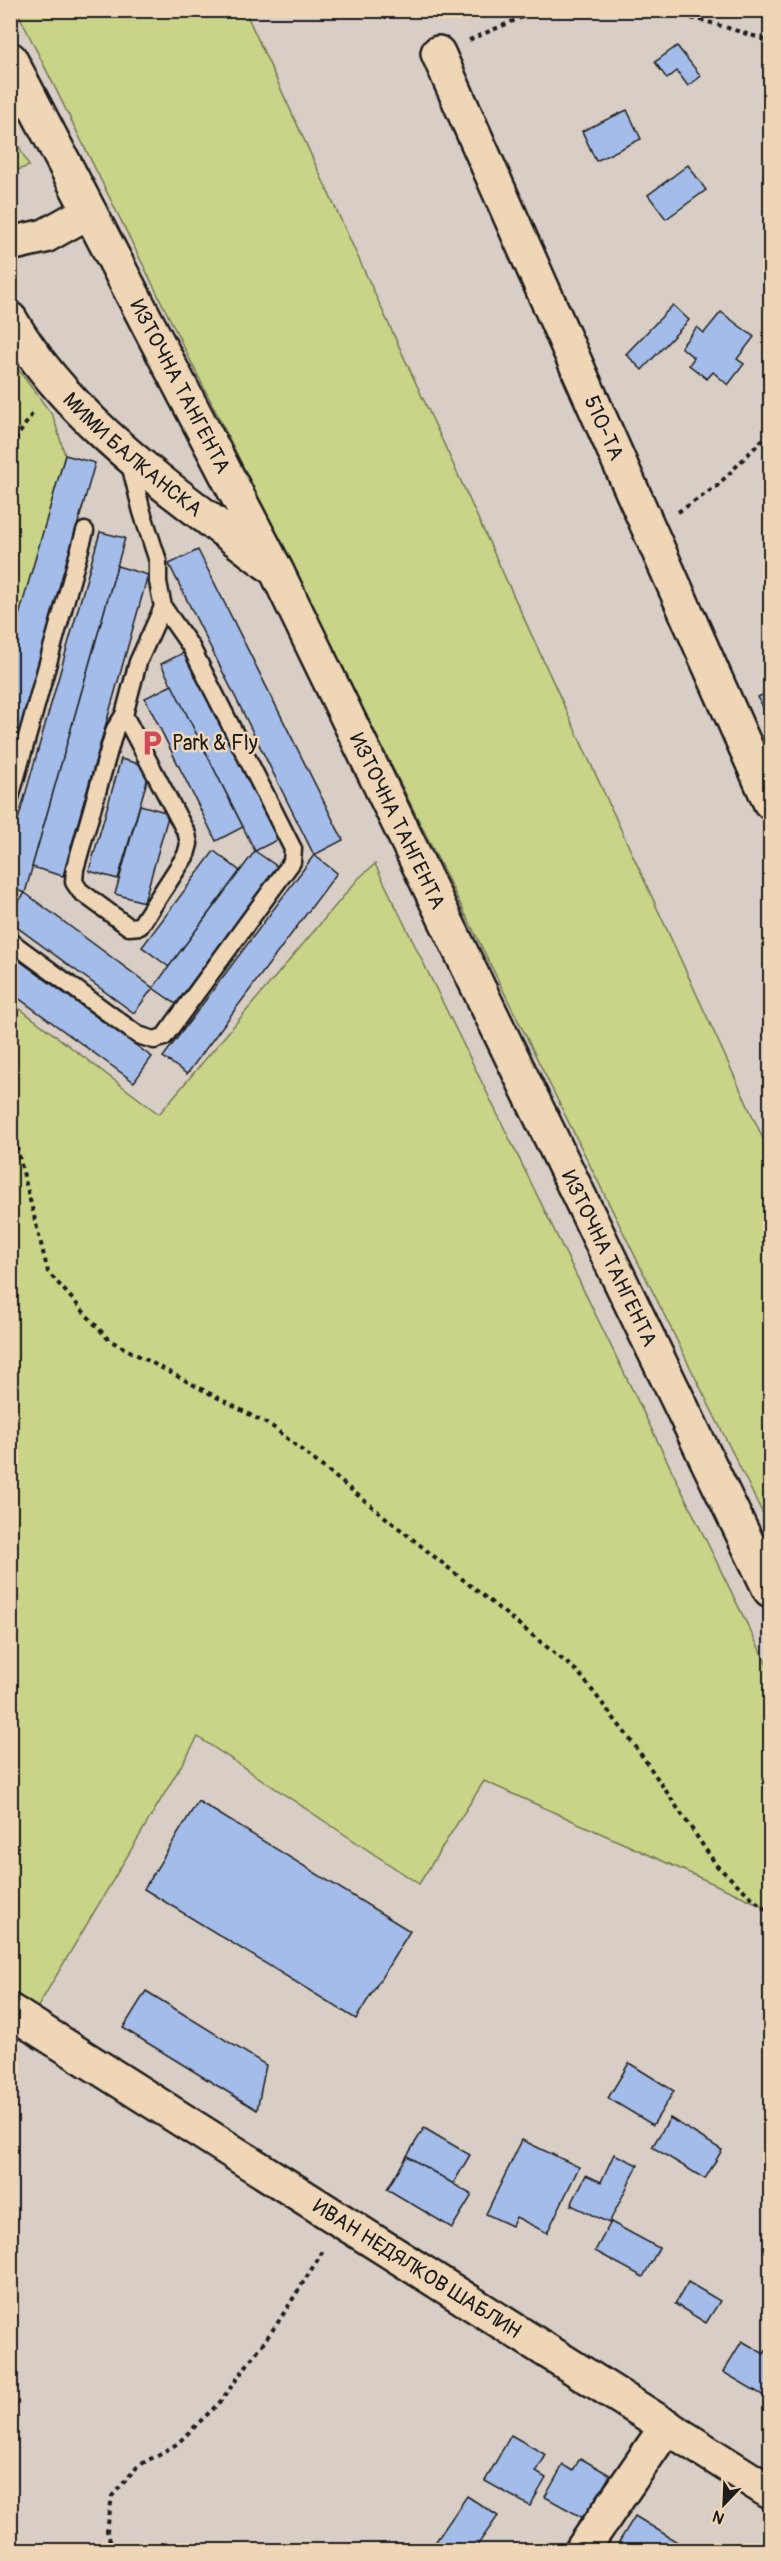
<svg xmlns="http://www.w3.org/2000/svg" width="781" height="2561" font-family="Pangolin,sans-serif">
<rect width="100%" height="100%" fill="#d8cec6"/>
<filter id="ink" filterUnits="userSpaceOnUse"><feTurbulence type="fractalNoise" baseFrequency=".0167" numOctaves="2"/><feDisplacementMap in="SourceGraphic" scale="12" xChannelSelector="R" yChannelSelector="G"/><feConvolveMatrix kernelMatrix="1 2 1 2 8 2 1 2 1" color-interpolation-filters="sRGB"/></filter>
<g filter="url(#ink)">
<g fill="#c9d488" stroke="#727852" stroke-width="1.5">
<polygon points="17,11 245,11 770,1154 770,1528"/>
<polygon points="10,129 29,166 11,172 10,172"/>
<polygon points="11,360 53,416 65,455 11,647"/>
<polygon points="375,864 770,1671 770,1909 484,1781 419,1884 198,1737 11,2052 11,1002 159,1114 359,878"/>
</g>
<g fill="#a3bce9" stroke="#1c1c1c" stroke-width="1.5">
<polygon points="677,46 701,76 688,86 677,71 667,79 655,62"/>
<polygon points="627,110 641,139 596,161 582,131"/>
<polygon points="688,165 706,190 666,219 648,195"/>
<polygon points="673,305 689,320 642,370 626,354"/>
<polygon points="721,312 754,337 737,359 744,364 728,385 713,372 707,379 689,365 694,358 681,347 697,327 704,333"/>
<polygon points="65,455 95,463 10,764 10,647"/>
<polygon points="100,532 125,538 25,893 10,888 10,848"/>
<polygon points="198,550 343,840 314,855 169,564"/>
<polygon points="117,566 148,575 63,876 32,867"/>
<polygon points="185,652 279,839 255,851 161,664"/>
<polygon points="172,685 243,827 216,841 145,698"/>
<polygon points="770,691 770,722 758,697"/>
<polygon points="121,759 151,767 118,879 89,871"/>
<polygon points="140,805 169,813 144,902 115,894"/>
<polygon points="214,851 240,871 169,967 142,947"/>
<polygon points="255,851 278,867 176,1004 153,988"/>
<polygon points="314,855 337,873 187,1074 163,1057"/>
<polygon points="25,893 153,988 134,1013 10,922 10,912"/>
<polygon points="10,954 152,1057 134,1082 10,992"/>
<polygon points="198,1801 410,1931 356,2019 144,1889"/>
<polygon points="146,1991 266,2065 257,2110 123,2028"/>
<polygon points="629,2063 674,2091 653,2125 608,2098"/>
<polygon points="670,2118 722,2150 705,2179 652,2147"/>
<polygon points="424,2128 470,2155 453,2184 407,2156"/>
<polygon points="522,2140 579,2167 547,2233 516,2217 512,2226 486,2214"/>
<polygon points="614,2154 638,2165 609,2223 571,2205 586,2175 601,2182"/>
<polygon points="407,2156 472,2195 452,2228 387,2189"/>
<polygon points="611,2222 659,2248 643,2277 595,2251"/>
<polygon points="688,2282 720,2301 706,2323 675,2304"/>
<polygon points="742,2341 764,2354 770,2344 769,2399 723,2372"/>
<polygon points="511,2435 546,2455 536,2472 546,2478 530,2506 485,2481"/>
<polygon points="580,2458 610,2475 585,2519 545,2497 563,2465 573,2471"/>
<polygon points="467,2496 498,2516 474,2550 430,2550"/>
<polygon points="635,2516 679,2543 675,2550 614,2550"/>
</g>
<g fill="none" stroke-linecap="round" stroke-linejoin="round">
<g stroke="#1c1c1c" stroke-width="21">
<g id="service">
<polyline points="124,715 115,729 75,869 74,882 80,891 129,927 140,926 186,855 189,844 187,834 124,715 138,662 163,607"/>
<polyline points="10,798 85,531"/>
<polyline points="10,941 138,1035 154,1040 164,1037 292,862 293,849 191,647 163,607 158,582 158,561 142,512 129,460"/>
</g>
</g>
<g stroke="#1c1c1c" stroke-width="38">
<g id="minor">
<path id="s1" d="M 438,53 L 770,802"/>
<path id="s2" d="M 10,2011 L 770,2492"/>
<polyline points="582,2550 667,2426"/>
</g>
</g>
<g stroke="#1c1c1c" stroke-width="38">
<g id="tertiary">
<path id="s3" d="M 10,59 L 276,570 L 770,1590"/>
<polyline points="10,244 45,236 88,212"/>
<path id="s4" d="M 10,319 C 70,423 175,492 268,564"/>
</g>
</g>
<g stroke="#1c1c1c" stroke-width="4" stroke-dasharray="4.5 4.5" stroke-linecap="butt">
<polyline points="647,10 705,21 770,41"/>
<polyline points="469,40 539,10"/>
<polyline points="10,448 34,411"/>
<polyline points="678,512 716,487 770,432"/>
<polyline points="10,1120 48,1272 109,1340 273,1427 578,1672 636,1747 717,1866 770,1914"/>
<polyline points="113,2550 107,2531 112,2496 138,2466 177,2444 220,2402 277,2324 323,2251"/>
</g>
<use href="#service" stroke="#efd6b7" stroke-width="16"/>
<use href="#minor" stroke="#efd6b7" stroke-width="33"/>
<use href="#tertiary" stroke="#efd6b7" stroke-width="33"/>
</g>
</g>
<defs>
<g id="parking-bare" transform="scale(2.07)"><path d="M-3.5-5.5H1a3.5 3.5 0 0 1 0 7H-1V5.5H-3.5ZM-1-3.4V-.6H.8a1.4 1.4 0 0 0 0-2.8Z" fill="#d1495b" stroke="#efd6b7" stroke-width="2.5" paint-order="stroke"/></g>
</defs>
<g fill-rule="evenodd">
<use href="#parking-bare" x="152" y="743"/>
</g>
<g text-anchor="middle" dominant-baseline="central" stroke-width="5" stroke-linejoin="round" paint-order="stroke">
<g font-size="21" fill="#1c1c1c" stroke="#efd6b7">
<text stroke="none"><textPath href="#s3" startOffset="369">ИЗТОЧНА ТАНГЕНТА</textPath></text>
<text stroke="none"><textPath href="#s1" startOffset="410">510-ТА</textPath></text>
<text stroke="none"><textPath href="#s4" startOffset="184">МИМИ БАЛКАНСКА</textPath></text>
<text stroke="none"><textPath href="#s3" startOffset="855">ИЗТОЧНА ТАНГЕНТА</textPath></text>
<text stroke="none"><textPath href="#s3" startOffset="1341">ИЗТОЧНА ТАНГЕНТА</textPath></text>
<text stroke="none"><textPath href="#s2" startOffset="482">ИВАН НЕДЯЛКОВ ШАБЛИН</textPath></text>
</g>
<g font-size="21" fill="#1c1c1c" stroke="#efd6b7" text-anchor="start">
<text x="172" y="743">Park &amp; Fly</text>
</g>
</g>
<rect width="781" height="2561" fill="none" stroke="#efd6b7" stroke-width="36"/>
<rect x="18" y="18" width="745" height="2525" fill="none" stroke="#1c1c1c" stroke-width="2" filter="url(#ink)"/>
<g transform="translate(724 2504) rotate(203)" stroke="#efd6b7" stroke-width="4.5" paint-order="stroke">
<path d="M0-4.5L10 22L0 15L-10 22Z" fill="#1c1c1c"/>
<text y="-9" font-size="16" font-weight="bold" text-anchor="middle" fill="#1c1c1c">N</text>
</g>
</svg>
